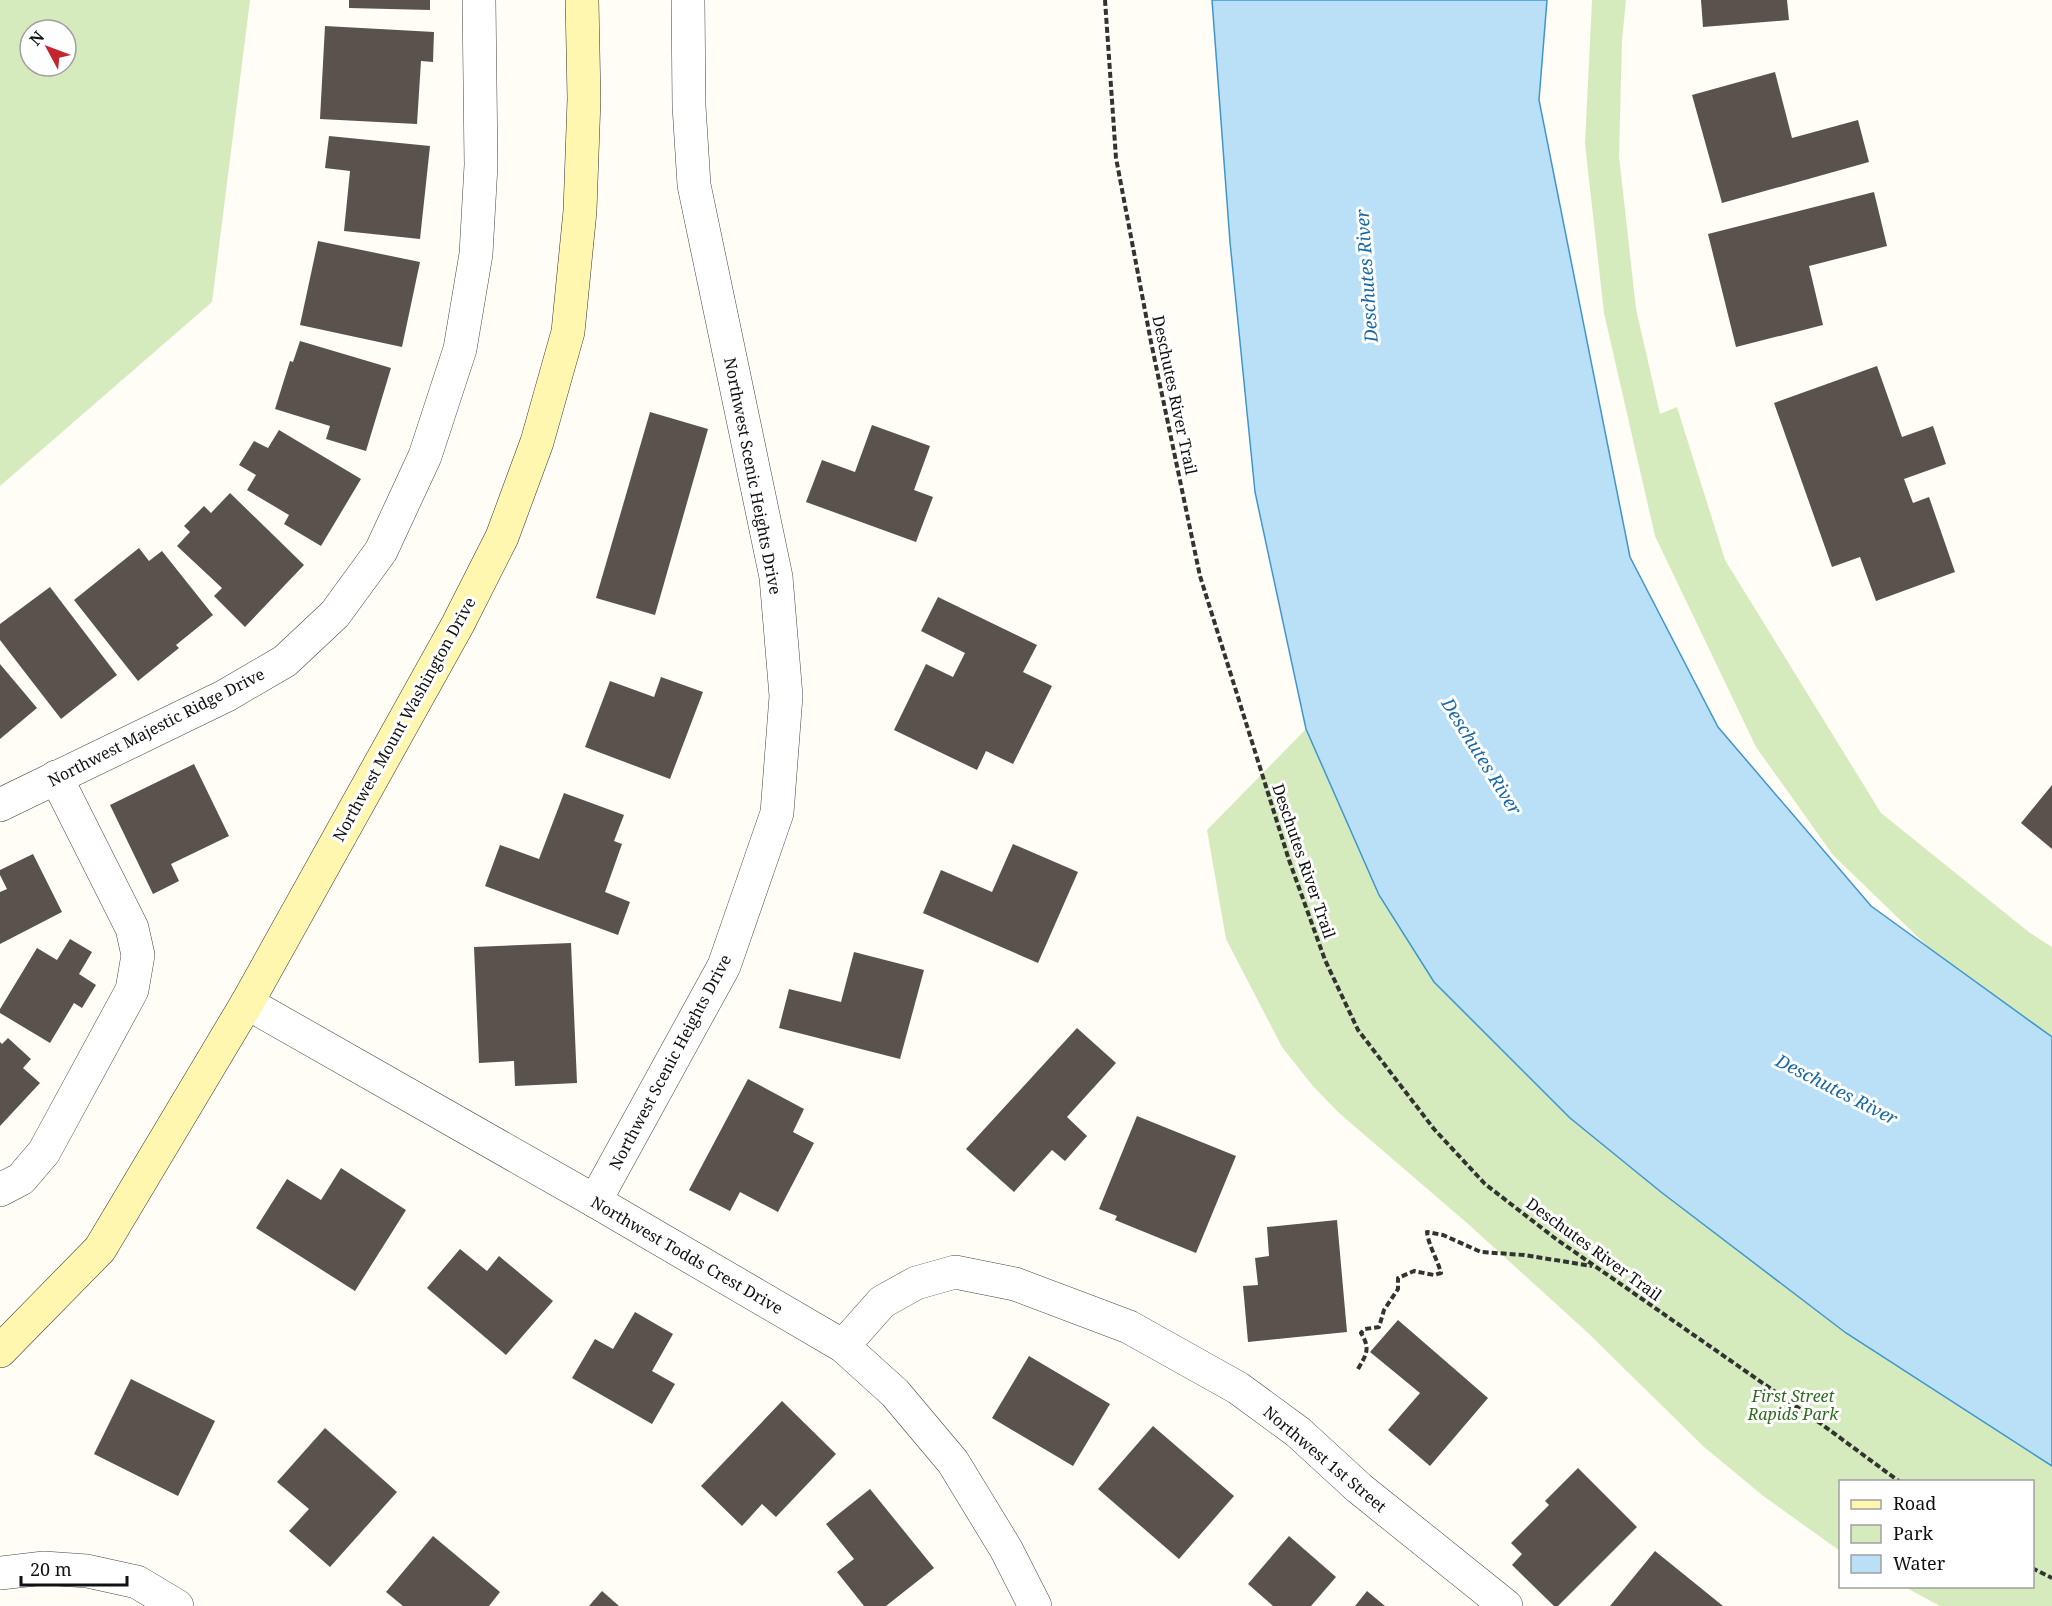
<svg xmlns="http://www.w3.org/2000/svg" width="2052" height="1606" font-family="'Noto Serif',serif">
<rect width="100%" height="100%" fill="#fffdf5"/>
<g fill="#d5ebbd" fill-rule="evenodd">
<path d="M 0,0 L 250,0 L 212,302 L 0,486 ZM 30,30 L 66,30 L 66,66 L 30,66 Z"/>
<polygon points="1592,0 1626,0 1622,40 1619,156 1636,309 1660,414 1677,407 1725,560 1881,813 2030,933 2052,947 2052,1042 1982,999 1833,855 1756,747 1655,536 1604,313 1585,144"/>
<polygon points="1306,729 1379,895 2052,1464 2052,1606 1940,1606 1905,1587 2032,1586 2032,1482 1840,1482 1840,1551 1762,1495 1703,1446 1587,1332 1467,1223 1339,1113 1312,1085 1282,1047 1226,939 1207,830"/>
</g>
<polygon fill="#b9e0f7" stroke="#3f96cf" stroke-width="1.5" points="1212,0 1547,0 1539,100 1630,557 1718,727 1871,906 2052,1037 2052,1466 1846,1333 1661,1192 1570,1118 1434,982 1379,895 1306,729 1255,492 1230,242"/>
<g fill="#5a524d">
<polygon points="349,0 430,0 430,10 349,8"/>
<polygon points="1701,0 1787,0 1789,20 1703,27"/>
<polygon points="325,26 434,32 433,62 421,61 417,124 320,119"/>
<polygon points="1775,72 1792,138 1858,120 1869,162 1722,203 1692,95"/>
<polygon points="329,136 430,146 420,239 344,231 350,171 325,168"/>
<polygon points="1874,192 1887,246 1809,266 1823,325 1736,347 1708,234"/>
<polygon points="318,241 420,262 402,347 300,325"/>
<polygon points="300,341 391,368 366,451 326,439 330,426 275,409 290,361 293,362"/>
<polygon points="1877,366 1902,437 1933,426 1946,464 1904,479 1913,503 1929,497 1955,572 1876,601 1860,557 1832,567 1774,403"/>
<polygon points="650,412 708,429 655,615 596,598"/>
<polygon points="872,425 930,446 914,490 933,497 916,542 806,502 822,460 855,472"/>
<polygon points="279,430 361,479 321,546 284,524 289,515 247,490 256,475 239,465 254,441 268,448"/>
<polygon points="230,493 304,565 245,627 214,596 222,588 177,546 190,532 184,526 204,506 211,513"/>
<polygon points="139,548 149,561 162,551 213,615 176,645 179,648 138,681 74,600"/>
<polygon points="50,587 117,675 61,719 0,640 0,624"/>
<polygon points="938,597 1037,645 1023,672 1052,686 1013,764 986,751 977,770 894,730 926,664 953,677 965,653 921,631"/>
<polygon points="0,664 37,708 0,739"/>
<polygon points="661,677 703,692 670,779 585,747 610,681 654,697"/>
<polygon points="194,764 229,836 171,864 179,881 153,894 110,805"/>
<polygon points="2052,785 2052,849 2021,823"/>
<polygon points="564,793 624,815 614,841 622,844 605,892 630,902 618,935 485,886 500,845 539,859"/>
<polygon points="1013,844 1078,872 1038,963 923,913 941,870 992,892"/>
<polygon points="33,854 62,912 0,944 0,892 7,889 0,875 0,870"/>
<polygon points="70,939 92,952 79,974 96,985 82,1008 74,1003 50,1043 0,1013 0,1009 37,948 57,960"/>
<polygon points="571,943 577,1083 515,1086 514,1061 479,1063 474,947"/>
<polygon points="854,952 924,970 900,1059 779,1028 789,989 841,1002"/>
<polygon points="1077,1028 1116,1063 1067,1117 1087,1136 1065,1161 1052,1150 1014,1192 966,1149"/>
<polygon points="8,1038 31,1059 23,1068 40,1083 0,1126 0,1042 2,1044"/>
<polygon points="748,1079 804,1109 793,1132 814,1143 778,1212 740,1192 730,1211 689,1190"/>
<polygon points="1137,1116 1236,1156 1196,1253 1115,1220 1117,1216 1099,1209"/>
<polygon points="341,1168 406,1210 355,1291 256,1228 287,1179 321,1200"/>
<polygon points="1337,1220 1347,1332 1248,1342 1243,1286 1258,1285 1255,1258 1269,1256 1267,1227"/>
<polygon points="460,1249 487,1271 499,1256 553,1301 506,1355 427,1288"/>
<polygon points="635,1312 673,1334 652,1371 675,1384 652,1424 572,1378 595,1339 613,1349"/>
<polygon points="1398,1320 1488,1398 1430,1466 1388,1430 1420,1393 1370,1352"/>
<polygon points="1029,1356 1110,1404 1073,1466 992,1418"/>
<polygon points="131,1379 215,1421 178,1496 94,1454"/>
<polygon points="782,1401 836,1454 776,1517 762,1504 742,1526 701,1486"/>
<polygon points="1153,1426 1234,1496 1179,1559 1098,1489"/>
<polygon points="325,1428 397,1492 330,1567 289,1531 309,1509 277,1482"/>
<polygon points="1578,1468 1637,1527 1558,1606 1554,1606 1512,1565 1522,1554 1511,1543 1549,1505 1545,1501"/>
<polygon points="870,1489 934,1568 886,1606 864,1606 837,1572 854,1559 826,1524"/>
<polygon points="433,1536 500,1592 489,1606 403,1606 386,1592"/>
<polygon points="1289,1536 1336,1577 1311,1606 1273,1606 1248,1584"/>
<polygon points="1655,1551 1723,1606 1610,1606"/>
<polygon points="602,1591 619,1606 589,1606"/>
<polygon points="1367,1591 1385,1606 1355,1606"/>
</g>
<g fill="none" stroke-linecap="round" stroke-linejoin="round">
<g stroke="#444" stroke-width="34">
<g id="street">
<polyline points="0,805 225,696 285,661 335,614 381,551 425,456 460,349 476,254 481,165 479,0"/>
<polyline points="247,1003 595,1201 843,1346 895,1393 953,1462 1006,1549 1035,1606"/>
<polyline points="0,1190 21,1179 44,1152 132,990 138,955 132,928 56,777"/>
<polyline points="595,1201 724,966 777,813 786,696 776,577 694,185 689,106 688,0"/>
<polyline points="843,1346 882,1302 916,1283 955,1272 1015,1284 1129,1327 1238,1388 1298,1432 1359,1488 1506,1606"/>
<polyline points="0,1573 44,1568 87,1571 137,1582 177,1606"/>
</g>
</g>
<g stroke="#333" stroke-width="34">
<polyline id="secondary" points="0,1351 100,1249 247,1003 458,624 502,537 537,442 568,332 580,211 584,99 582,0"/>
</g>
<g stroke="#333" stroke-width="4" stroke-dasharray="6 3" stroke-linecap="butt">
<polyline points="1105,0 1116,158 1151,342 1200,576 1289,860 1325,960 1358,1030 1434,1129 1485,1184 1556,1239 1820,1423 1900,1482"/>
<path d="M 1358,1369 C 1366,1355 1371,1349 1361,1333 L 1365,1329 L 1379,1327 L 1384,1310 L 1398,1289 L 1398,1278 L 1414,1271 L 1434,1275 L 1441,1273 C 1437,1258 1429,1247 1427,1232 L 1443,1235 L 1481,1252 L 1524,1255 L 1592,1266"/>
<polyline points="2032,1568 2052,1578"/>
</g>
<use href="#street" stroke="#fff" stroke-width="33"/>
<use href="#secondary" stroke="#fff6b0" stroke-width="33"/>
</g>
<g text-anchor="middle" dominant-baseline="central" stroke-width="6" stroke-linejoin="round" paint-order="stroke">
<g font-size="16" fill="#111" stroke="#fff">
<text transform="translate(1175 395) rotate(78)">Deschutes River Trail</text>
<text transform="translate(753 476) rotate(79)">Northwest Scenic Heights Drive</text>
<text transform="translate(404 719) rotate(-61)">Northwest Mount Washington Drive</text>
<text transform="translate(156 727) rotate(-27)">Northwest Majestic Ridge Drive</text>
<text transform="translate(1304 861) rotate(71)">Deschutes River Trail</text>
<text transform="translate(670 1062) rotate(-62)">Northwest Scenic Heights Drive</text>
<text transform="translate(1594 1249) rotate(36)">Deschutes River Trail</text>
<text transform="translate(687 1255) rotate(30)">Northwest Todds Crest Drive</text>
<text transform="translate(1325 1459) rotate(40)">Northwest 1st Street</text>
</g>
<g font-size="16" font-style="italic" fill="#2f6b1f" stroke="#fff">
<text x="1793" y="1396">First Street<tspan x="1793" dy="18">Rapids Park</tspan></text>
</g>
<g font-size="18" font-style="italic" fill="#1768a6" stroke="#fff">
<text transform="translate(1366 276) rotate(-94)">Deschutes River</text>
<text transform="translate(1482 756) rotate(58)">Deschutes River</text>
<text transform="translate(1837 1089) rotate(27)">Deschutes River</text>
</g>
</g>
<rect x="1839" y="1480" width="195" height="108" fill="#ffffff" stroke="#a0a0a0" stroke-width="1.5"/>
<rect x="1851" y="1500" width="30" height="9" fill="#fff6b0" stroke="#a0a0a0" stroke-width="1.5"/>
<text x="1893" y="1510" font-size="18" fill="#111111">Road</text>
<rect x="1851" y="1525" width="30" height="18" fill="#d5ebbd" stroke="#a0a0a0" stroke-width="1.5"/>
<text x="1893" y="1540" font-size="18" fill="#111111">Park</text>
<rect x="1851" y="1555" width="30" height="18" fill="#b9e0f7" stroke="#a0a0a0" stroke-width="1.5"/>
<text x="1893" y="1570" font-size="18" fill="#111111">Water</text>
<g transform="translate(48 48) rotate(311)"><circle r="28" fill="#ffffff" stroke="#a0a0a0" stroke-width="1.5"/>
<path d="M0-4.5L10 22L0 15L-10 22Z" fill="#c4262e"/>
<text y="-9" font-size="16" font-weight="bold" text-anchor="middle" fill="#111111">N</text>
</g>
<path d="M21 1576v9h106v-9" fill="none" stroke="#111111" stroke-width="3"/>
<text x="30" y="1576" font-size="18" fill="#111111" stroke="#ffffff" stroke-width="4.5" paint-order="stroke">20 m</text>
</svg>
